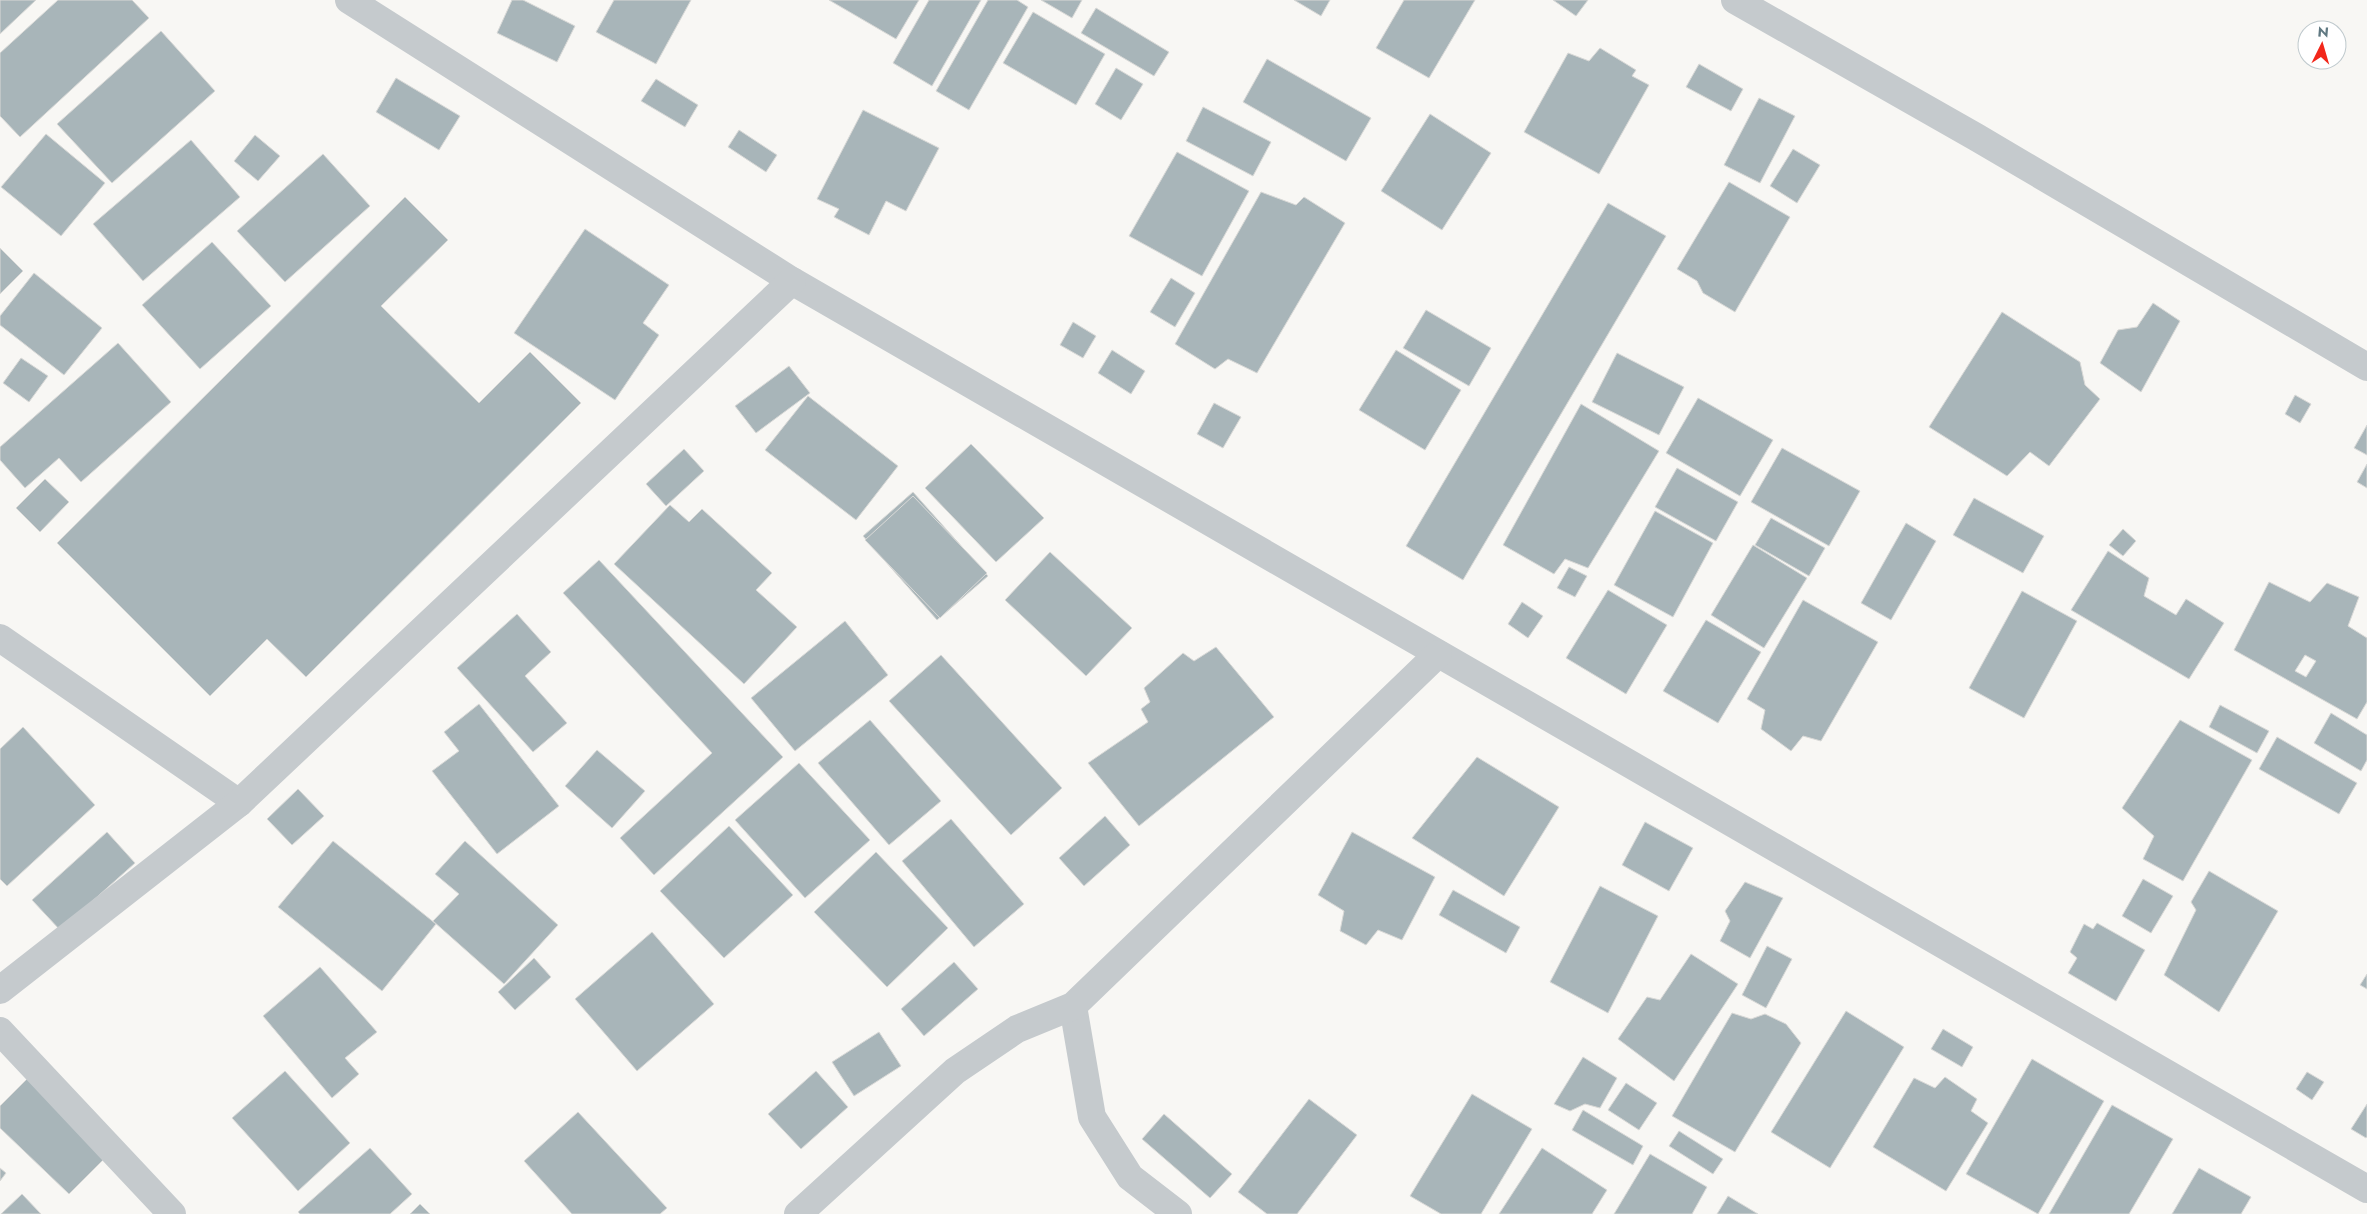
<svg xmlns="http://www.w3.org/2000/svg" width="2367" height="1214" font-family="Jost,sans-serif">
<rect width="100%" height="100%" fill="#f8f7f4"/>
<g fill="#a8b5b9" stroke="#d9d9d7" fill-rule="evenodd">
<polygon points="0,0 36,0 0,34"/>
<polygon points="58,0 132,0 149,18 20,137 0,116 0,53"/>
<polygon points="512,0 523,0 575,26 557,62 497,33"/>
<polygon points="614,0 691,0 656,64 596,32"/>
<polygon points="829,0 919,0 896,39"/>
<polygon points="929,0 981,0 932,86 893,63"/>
<polygon points="988,0 1017,0 1028,7 969,110 936,91"/>
<polygon points="1041,0 1082,0 1072,18"/>
<polygon points="1294,0 1330,0 1321,16"/>
<polygon points="1404,0 1475,0 1429,78 1376,48"/>
<polygon points="1553,0 1588,0 1576,16"/>
<polygon points="1096,8 1169,52 1154,76 1081,33"/>
<polygon points="1033,12 1105,54 1076,105 1003,63"/>
<polygon points="161,31 215,91 112,183 57,124"/>
<polygon points="1600,48 1636,70 1632,76 1649,85 1599,174 1524,132 1568,53 1589,61"/>
<polygon points="1267,59 1371,118 1346,161 1243,102"/>
<polygon points="1699,64 1743,89 1731,111 1686,87"/>
<polygon points="1116,68 1143,84 1121,120 1095,104"/>
<polygon points="396,78 460,116 439,150 376,112"/>
<polygon points="656,79 698,105 685,127 641,101"/>
<polygon points="1759,98 1795,116 1760,183 1724,165"/>
<polygon points="1203,107 1271,142 1253,176 1186,141"/>
<polygon points="863,110 939,148 906,211 886,201 869,235 834,217 839,209 817,199"/>
<polygon points="1430,114 1491,153 1442,230 1381,191"/>
<polygon points="739,130 777,155 766,172 728,147"/>
<polygon points="46,134 105,183 61,236 1,187"/>
<polygon points="255,135 280,156 258,181 234,161"/>
<polygon points="191,140 240,197 143,281 93,224"/>
<polygon points="1793,149 1820,165 1797,203 1770,186"/>
<polygon points="1177,152 1249,191 1202,276 1129,236"/>
<polygon points="323,154 370,206 285,282 237,231"/>
<polygon points="1729,182 1790,217 1735,312 1703,293 1697,281 1677,269"/>
<polygon points="1261,192 1296,205 1304,197 1345,223 1257,373 1228,359 1215,369 1175,344"/>
<polygon points="405,197 448,240 381,306 479,403 530,352 581,403 306,677 267,639 210,696 57,543"/>
<polygon points="1608,203 1666,236 1463,580 1406,546"/>
<polygon points="585,229 669,285 643,323 659,335 615,400 514,333"/>
<polygon points="212,242 271,306 200,369 142,305"/>
<polygon points="0,248 23,271 0,294"/>
<polygon points="34,273 102,328 64,375 0,325 0,316"/>
<polygon points="1171,278 1195,293 1175,327 1150,312"/>
<polygon points="2153,303 2180,321 2141,392 2100,363 2118,330 2137,327"/>
<polygon points="1426,310 1491,348 1469,386 1403,348"/>
<polygon points="2002,312 2080,362 2085,385 2100,399 2049,466 2030,452 2007,476 1929,427"/>
<polygon points="1073,322 1096,336 1083,358 1060,345"/>
<polygon points="118,343 171,402 81,482 59,458 25,488 0,460 0,447"/>
<polygon points="1112,350 1145,371 1131,394 1098,373"/>
<polygon points="1396,350 1461,390 1425,450 1359,410"/>
<polygon points="1617,353 1684,387 1659,435 1592,402"/>
<polygon points="21,358 48,376 29,402 3,383"/>
<polygon points="789,366 810,393 756,433 735,406"/>
<polygon points="2295,395 2311,404 2300,423 2285,414"/>
<polygon points="808,396 898,466 856,520 765,450"/>
<polygon points="1698,398 1773,440 1740,496 1666,453"/>
<polygon points="1214,403 1241,417 1223,448 1197,434"/>
<polygon points="1581,404 1659,451 1588,568 1565,559 1554,574 1503,545"/>
<polygon points="2367,425 2367,455 2354,448"/>
<polygon points="971,444 1044,518 996,562 925,488"/>
<polygon points="1782,448 1860,491 1829,546 1751,502"/>
<polygon points="684,449 704,471 666,506 646,484"/>
<polygon points="2367,464 2367,488 2357,482"/>
<polygon points="1677,468 1738,502 1716,541 1655,507"/>
<polygon points="45,479 69,502 40,532 16,508"/>
<polygon points="913,492 988,576 937,620 863,536"/>
<polygon points="913,496 987,573 940,618 865,540"/>
<polygon points="1974,498 2044,536 2023,573 1953,535"/>
<polygon points="670,505 689,522 702,509 772,573 756,590 797,627 744,684 614,564"/>
<polygon points="1655,511 1713,543 1673,617 1614,585"/>
<polygon points="1771,518 1825,548 1809,576 1755,545"/>
<polygon points="1906,523 1936,541 1891,620 1861,603"/>
<polygon points="2123,529 2136,541 2123,556 2109,545"/>
<polygon points="1753,545 1807,578 1764,648 1711,615"/>
<polygon points="2108,551 2149,578 2144,596 2176,615 2186,599 2224,623 2189,679 2071,610"/>
<polygon points="1050,552 1132,628 1086,676 1005,600"/>
<polygon points="599,560 783,757 654,875 620,838 712,753 563,593"/>
<polygon points="1569,567 1587,576 1575,597 1557,588"/>
<path d="M 2269,582 L 2310,602 L 2327,583 L 2359,597 L 2348,626 L 2367,638 L 2367,702 L 2357,719 L 2234,650 ZM 2305,655 L 2316,661 L 2306,677 L 2295,671 Z"/>
<polygon points="1608,590 1667,625 1626,694 1566,658"/>
<polygon points="2022,591 2077,621 2024,718 1969,688"/>
<polygon points="1803,600 1878,642 1821,741 1803,736 1791,751 1761,729 1765,710 1747,699"/>
<polygon points="1522,602 1543,616 1528,638 1508,624"/>
<polygon points="517,614 551,652 525,676 567,723 533,752 457,668"/>
<polygon points="1706,620 1761,652 1718,723 1663,691"/>
<polygon points="845,621 888,675 795,751 751,698"/>
<polygon points="1216,647 1274,717 1139,826 1088,763 1148,722 1141,709 1150,702 1144,688 1183,653 1194,661"/>
<polygon points="941,655 1062,788 1011,835 889,701"/>
<polygon points="479,704 559,806 497,854 432,771 459,751 444,732"/>
<polygon points="2220,705 2269,731 2257,753 2209,727"/>
<polygon points="2331,713 2367,735 2367,760 2361,771 2314,743"/>
<polygon points="870,720 941,801 889,845 818,763"/>
<polygon points="2180,720 2252,760 2183,881 2143,859 2154,836 2122,808"/>
<polygon points="23,727 95,805 7,886 0,879 0,749"/>
<polygon points="2277,737 2357,783 2339,814 2259,769"/>
<polygon points="597,750 645,791 612,828 565,786"/>
<polygon points="1477,757 1559,807 1504,896 1412,838"/>
<polygon points="799,763 870,840 805,898 735,820"/>
<polygon points="298,789 324,816 292,845 267,819"/>
<polygon points="1105,816 1130,845 1084,886 1059,858"/>
<polygon points="951,819 1024,904 974,947 902,861"/>
<polygon points="1645,822 1693,848 1669,891 1622,865"/>
<polygon points="729,826 793,895 724,958 660,891"/>
<polygon points="107,832 135,863 60,930 32,900"/>
<polygon points="1352,832 1435,877 1402,940 1378,930 1366,945 1340,931 1344,911 1318,895"/>
<polygon points="333,841 436,924 382,991 278,907"/>
<polygon points="465,841 558,925 504,984 433,921 459,894 435,874"/>
<polygon points="876,852 948,928 887,987 814,912"/>
<polygon points="2209,871 2278,911 2219,1012 2164,975 2196,910 2191,902"/>
<polygon points="2143,879 2173,896 2151,933 2122,916"/>
<polygon points="1745,882 1783,898 1750,958 1720,941 1730,921 1725,911"/>
<polygon points="1600,886 1658,916 1608,1013 1550,982"/>
<polygon points="1453,890 1520,927 1506,953 1439,915"/>
<polygon points="2097,923 2145,950 2116,1001 2068,973 2077,958 2070,952 2084,924 2093,929"/>
<polygon points="652,932 714,1004 637,1071 575,999"/>
<polygon points="1767,946 1792,959 1766,1008 1742,995"/>
<polygon points="1691,954 1738,984 1674,1081 1618,1039 1647,997 1660,1000"/>
<polygon points="534,958 551,977 515,1010 498,992"/>
<polygon points="954,962 978,989 924,1036 901,1009"/>
<polygon points="320,967 377,1032 345,1058 359,1074 332,1098 263,1016"/>
<polygon points="2367,974 2367,989 2360,985"/>
<polygon points="1846,1011 1904,1047 1830,1168 1771,1132"/>
<polygon points="1732,1013 1751,1019 1765,1014 1786,1024 1801,1043 1735,1152 1672,1116"/>
<polygon points="1943,1029 1973,1047 1962,1067 1931,1049"/>
<polygon points="879,1032 901,1066 854,1096 832,1062"/>
<polygon points="1583,1057 1617,1078 1600,1108 1585,1104 1570,1111 1554,1104"/>
<polygon points="2032,1059 2104,1101 2038,1214 1966,1174"/>
<polygon points="285,1071 350,1143 298,1191 232,1118"/>
<polygon points="816,1071 848,1107 801,1149 768,1114"/>
<polygon points="2307,1072 2324,1082 2312,1100 2296,1089"/>
<polygon points="1945,1077 1977,1099 1971,1111 1988,1123 1946,1191 1873,1147 1914,1078 1935,1088"/>
<polygon points="27,1079 107,1156 69,1194 0,1128 0,1106"/>
<polygon points="1626,1083 1657,1103 1639,1130 1608,1110"/>
<polygon points="1472,1094 1532,1129 1481,1214 1441,1214 1410,1196"/>
<polygon points="1309,1099 1357,1135 1297,1214 1267,1214 1238,1192"/>
<polygon points="2367,1104 2367,1137 2366,1138 2351,1129"/>
<polygon points="2112,1105 2173,1139 2129,1214 2049,1214"/>
<polygon points="1583,1110 1643,1146 1633,1165 1572,1130"/>
<polygon points="578,1112 667,1208 660,1214 572,1214 524,1161"/>
<polygon points="1164,1114 1232,1174 1210,1198 1142,1139"/>
<polygon points="1679,1131 1723,1159 1713,1174 1669,1146"/>
<polygon points="370,1148 412,1194 390,1214 300,1214 298,1212"/>
<polygon points="1542,1148 1607,1190 1592,1214 1499,1214"/>
<polygon points="1650,1154 1707,1187 1692,1214 1614,1214"/>
<polygon points="0,1168 6,1173 0,1181"/>
<polygon points="2199,1168 2251,1197 2241,1214 2172,1214"/>
<polygon points="22,1194 41,1214 1,1214"/>
<polygon points="1728,1196 1758,1214 1717,1214"/>
<polygon points="420,1204 430,1214 410,1214"/>
</g>
<g fill="none" stroke-linecap="round" stroke-linejoin="round">
<g stroke="#c5cacd" stroke-width="28">
<polyline points="349,0 792,281 2367,1189"/>
<polyline points="1735,0 1976,137 2367,367"/>
<polyline points="0,638 239,803"/>
<polyline points="0,990 239,803 792,281"/>
<polyline points="1073,1006 1092,1117 1130,1177 1178,1214"/>
<polyline points="0,1031 172,1214"/>
<polyline points="798,1214 955,1071 1017,1029 1073,1006 1438,654"/>
</g>
</g>
<g transform="translate(2322 45) rotate(5)"><circle r="24" fill="#ffffff" stroke="#bfc9cd"/>
<path d="M0-4L9 19L0 12L-9 19Z" fill="#f2271a"/>
<text y="-8" font-size="14" font-weight="bold" text-anchor="middle" fill="#607982">N</text>
</g>
</svg>
